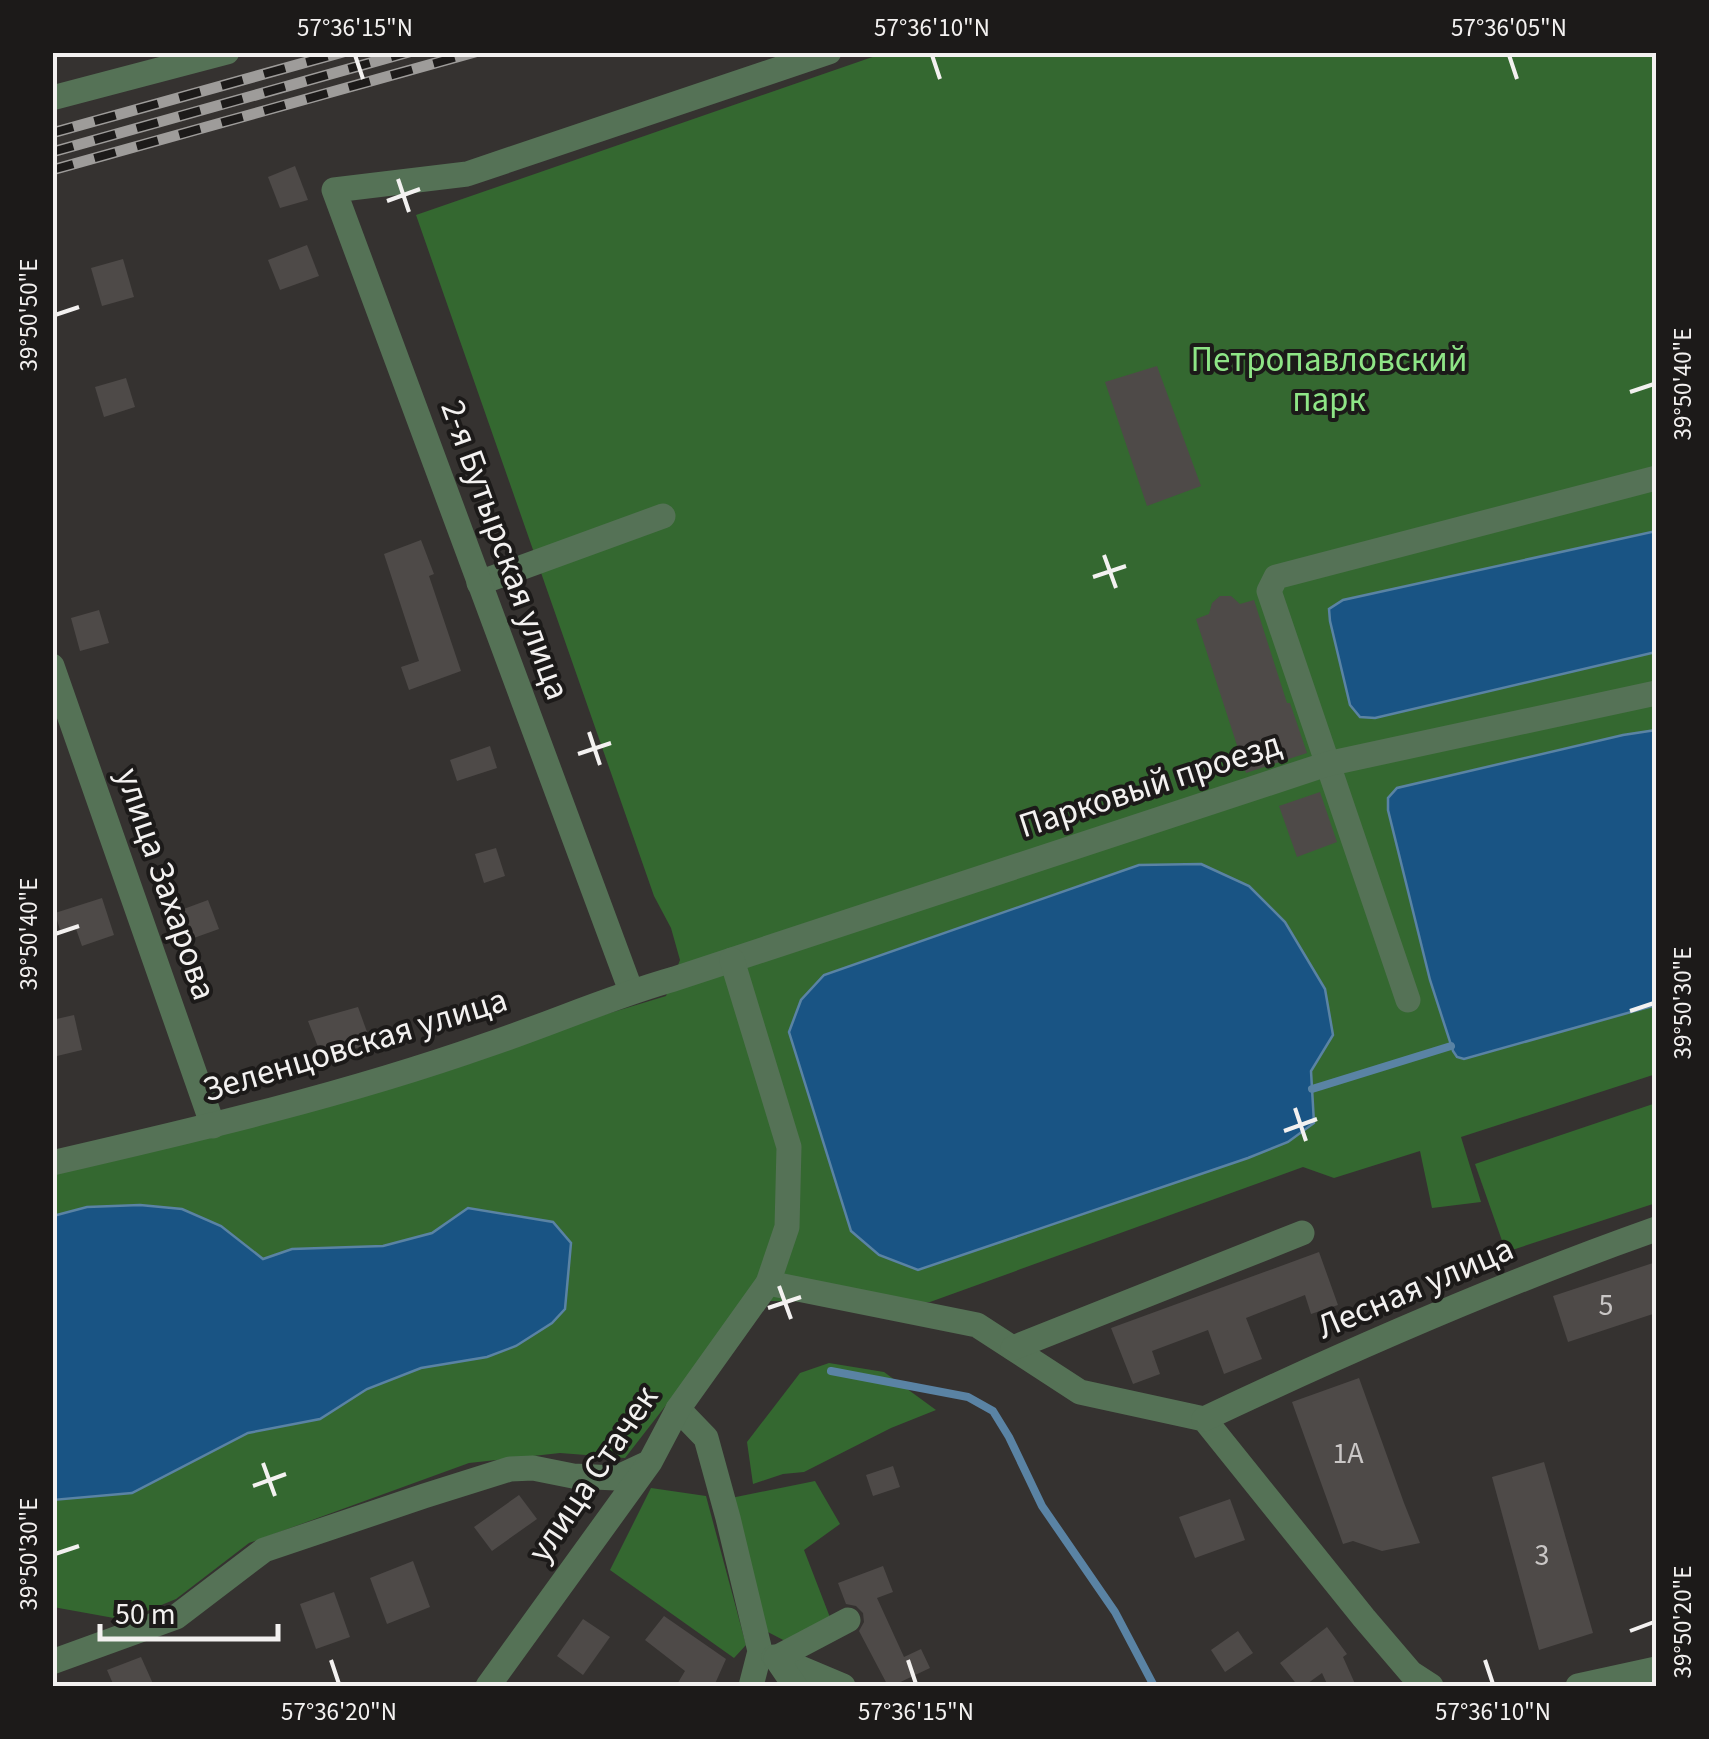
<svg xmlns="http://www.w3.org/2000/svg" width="1709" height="1739" font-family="'Source Sans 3',sans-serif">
<rect width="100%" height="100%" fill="#353230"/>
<g fill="#346830">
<polygon points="884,53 1656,53 1656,1074 1461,1137 1481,1202 1432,1208 1420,1151 1334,1178 1303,1167 930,1302 747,1301 625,1458 560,1453 469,1463 249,1543 176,1599 125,1620 53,1607 53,1172 296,1108 666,996 680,960 671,928 654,896 416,215"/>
<polygon points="1656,1103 1656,1203 1506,1252 1475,1164"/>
<polygon points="829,1363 884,1372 936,1410 891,1428 804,1472 783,1474 753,1484 747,1442 800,1373"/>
<polygon points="815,1481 840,1524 804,1550 831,1620 789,1643 764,1630 731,1498"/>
<polygon points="651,1488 706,1496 746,1645 734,1658 610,1570"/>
</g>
<g fill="#195484" stroke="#5a83a4" stroke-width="2.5">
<polygon points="1656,531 1656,652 1375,718 1360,717 1350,705 1330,621 1329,609 1343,600"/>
<polygon points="1656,730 1656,1005 1464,1059 1457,1057 1453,1051 1430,980 1388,810 1388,798 1397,788 1623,735"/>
<polygon points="1201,864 1249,886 1285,922 1325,989 1333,1035 1311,1071 1314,1123 1288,1142 1248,1158 918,1270 879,1255 851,1231 789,1032 801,1000 824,975 1139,865"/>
<polygon points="140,1205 182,1209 221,1226 263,1259 292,1249 383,1246 432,1233 468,1208 553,1222 571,1243 565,1309 552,1323 516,1346 487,1357 421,1368 367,1389 320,1419 248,1433 132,1493 53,1500 53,1216 87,1207"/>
</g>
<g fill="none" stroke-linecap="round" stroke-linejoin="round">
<g stroke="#5a83a4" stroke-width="8">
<polyline points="1312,1089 1451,1046"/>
<polyline points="831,1371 968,1397 993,1411 1009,1437 1042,1506 1115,1612 1154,1686"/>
</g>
</g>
<g fill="#4e4a48">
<polygon points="295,166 308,200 280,208 268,177"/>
<polygon points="307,245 319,276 280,290 268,260"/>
<polygon points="123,259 134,297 102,306 91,268"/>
<polygon points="1157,366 1201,486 1147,506 1105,382"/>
<polygon points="126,378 135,407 104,417 95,387"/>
<polygon points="421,540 434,574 429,576 461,671 409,690 401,667 419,661 384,554"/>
<polygon points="1220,596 1231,596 1240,604 1254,600 1287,703 1290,703 1307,753 1246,773 1196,619 1209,614 1212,603"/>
<polygon points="99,610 109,643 80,651 71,618"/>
<polygon points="490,746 497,768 457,781 450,760"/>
<polygon points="1320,792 1337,842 1297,857 1279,806"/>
<polygon points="496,848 505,876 484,883 475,854"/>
<polygon points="102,898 114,935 82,946 75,926 60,930 55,913"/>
<polygon points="208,900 219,929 191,939 181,910"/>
<polygon points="358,1007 371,1043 323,1060 308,1021"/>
<polygon points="74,1015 82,1050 57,1056 52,1037 52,1020"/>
<polygon points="1319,1252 1338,1305 1311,1314 1305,1295 1246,1318 1262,1359 1224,1374 1208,1330 1152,1351 1160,1374 1133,1384 1111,1328"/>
<polygon points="1656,1262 1656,1313 1568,1342 1553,1296"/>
<polygon points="1359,1378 1404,1503 1420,1543 1382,1551 1353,1541 1343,1544 1292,1402"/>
<polygon points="1544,1462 1593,1633 1539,1650 1492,1477"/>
<polygon points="893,1466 900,1487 873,1496 866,1475"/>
<polygon points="519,1495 537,1519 492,1551 474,1527"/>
<polygon points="1230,1499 1245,1540 1195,1558 1179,1517"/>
<polygon points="413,1561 430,1607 387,1624 370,1578"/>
<polygon points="883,1566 893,1592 877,1598 904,1657 921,1649 930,1668 892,1686 888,1686 859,1631 864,1622 863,1613 856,1606 846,1604 838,1583"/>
<polygon points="334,1592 350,1637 316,1649 300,1604"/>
<polygon points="664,1616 726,1659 714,1686 676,1686 685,1671 645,1640"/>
<polygon points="583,1619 610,1637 583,1675 557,1656"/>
<polygon points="1327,1627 1347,1654 1343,1657 1356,1686 1328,1686 1322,1673 1304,1686 1298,1686 1280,1663"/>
<polygon points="1238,1631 1253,1653 1225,1672 1211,1650"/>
<polygon points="141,1657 154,1686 114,1686 107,1670"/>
</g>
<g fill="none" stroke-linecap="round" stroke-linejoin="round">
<g stroke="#557256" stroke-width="25">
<polyline points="52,98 227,52"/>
<polyline points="479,583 663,516"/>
<polyline points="52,666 213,1126"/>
<polyline points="631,991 334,190 467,174 829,52"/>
<polyline points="1408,1000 1269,591 1276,577 1656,478"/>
<path d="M 52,1163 C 199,1129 345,1095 487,1045 C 550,1024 610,997 674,979 L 1327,764 L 1656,693"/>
<polyline points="768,1283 977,1325 1080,1392 1204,1419 1364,1618 1411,1673 1431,1686"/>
<polyline points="1013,1348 1302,1233"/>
<polyline points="678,1409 706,1438 728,1518 760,1651 751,1686"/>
<path d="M 1204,1419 C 1352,1349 1503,1283 1656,1229"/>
<polyline points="774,1657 843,1686"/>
<polyline points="52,1662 176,1617 264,1550 424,1496 510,1469 533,1468 573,1476 616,1478 646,1464"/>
<polyline points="488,1686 650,1462 678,1409 768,1283 787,1227 789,1147 732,960"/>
<polyline points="795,1686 776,1658 848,1620"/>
<polyline points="1578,1686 1656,1669"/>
</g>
<g stroke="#9e9c9a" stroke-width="11">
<g id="rail">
<polyline points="52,133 343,52"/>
<polyline points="52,152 409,52"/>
<polyline points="52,170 475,52"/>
</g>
</g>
<use href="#rail" stroke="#1c1a19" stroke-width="8" stroke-dasharray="22" stroke-linecap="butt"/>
</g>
<path fill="none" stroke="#f3f1f0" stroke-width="4" d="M 355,55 L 363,79M 932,55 L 940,79M 1509,55 L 1517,79M 398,179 L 409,212M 387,201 L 420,189M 55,315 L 79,307M 1630,392 L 1654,384M 1104,555 L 1116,588M 1093,577 L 1126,566M 589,732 L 600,765M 578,754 L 611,743M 55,934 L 79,926M 1630,1011 L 1654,1003M 1295,1108 L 1306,1141M 1284,1131 L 1317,1119M 779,1286 L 791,1319M 768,1308 L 801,1297M 263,1463 L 275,1496M 253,1486 L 286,1474M 55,1554 L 79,1546M 1630,1631 L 1654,1622M 331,1660 L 339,1684M 908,1660 L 916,1684M 1485,1660 L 1493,1684"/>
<g text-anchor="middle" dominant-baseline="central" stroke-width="8" stroke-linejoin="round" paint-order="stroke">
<g font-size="30" fill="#cac7c6">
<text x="1606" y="1305">5</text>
<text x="1348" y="1453">1А</text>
<text x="1542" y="1555">3</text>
</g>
<g font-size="35" fill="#8ee586" stroke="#1c1a19">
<text x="1329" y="360">Петропавловский<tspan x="1329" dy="40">парк</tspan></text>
</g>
<g font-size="35" fill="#f3f1f0" stroke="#1c1a19">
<text transform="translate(505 550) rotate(70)">2-я Бутырская улица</text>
<text transform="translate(1150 785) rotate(-18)">Парковый проезд</text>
<text transform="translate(166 884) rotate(71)">улица Захарова</text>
<text transform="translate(355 1045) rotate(-17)">Зеленцовская улица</text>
<text transform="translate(1415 1288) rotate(-23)">Лесная улица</text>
<text transform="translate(593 1474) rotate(-56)">улица Стачек</text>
</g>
</g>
<rect width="1709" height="1739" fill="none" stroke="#1c1a19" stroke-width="110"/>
<path d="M100 1624v15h178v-15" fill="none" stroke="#f3f1f0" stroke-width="5"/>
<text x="115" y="1624" font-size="30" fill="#f3f1f0" stroke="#1c1a19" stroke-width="8" paint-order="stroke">50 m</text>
<rect x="55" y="55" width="1599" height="1629" fill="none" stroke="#f3f1f0" stroke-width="4"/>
<g font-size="25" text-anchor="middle" fill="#f3f1f0">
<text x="355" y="36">57°36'15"N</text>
<text x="932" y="36">57°36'10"N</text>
<text x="1509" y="36">57°36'05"N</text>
<text transform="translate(28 315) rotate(-90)" y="9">39°50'50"E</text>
<text transform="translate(1682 384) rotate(-90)" y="9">39°50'40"E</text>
<text transform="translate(28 934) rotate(-90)" y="9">39°50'40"E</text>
<text transform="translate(1682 1003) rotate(-90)" y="9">39°50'30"E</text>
<text transform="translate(28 1554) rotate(-90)" y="9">39°50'30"E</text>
<text transform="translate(1682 1622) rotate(-90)" y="9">39°50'20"E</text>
<text x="339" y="1720">57°36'20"N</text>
<text x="916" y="1720">57°36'15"N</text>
<text x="1493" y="1720">57°36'10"N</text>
</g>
</svg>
